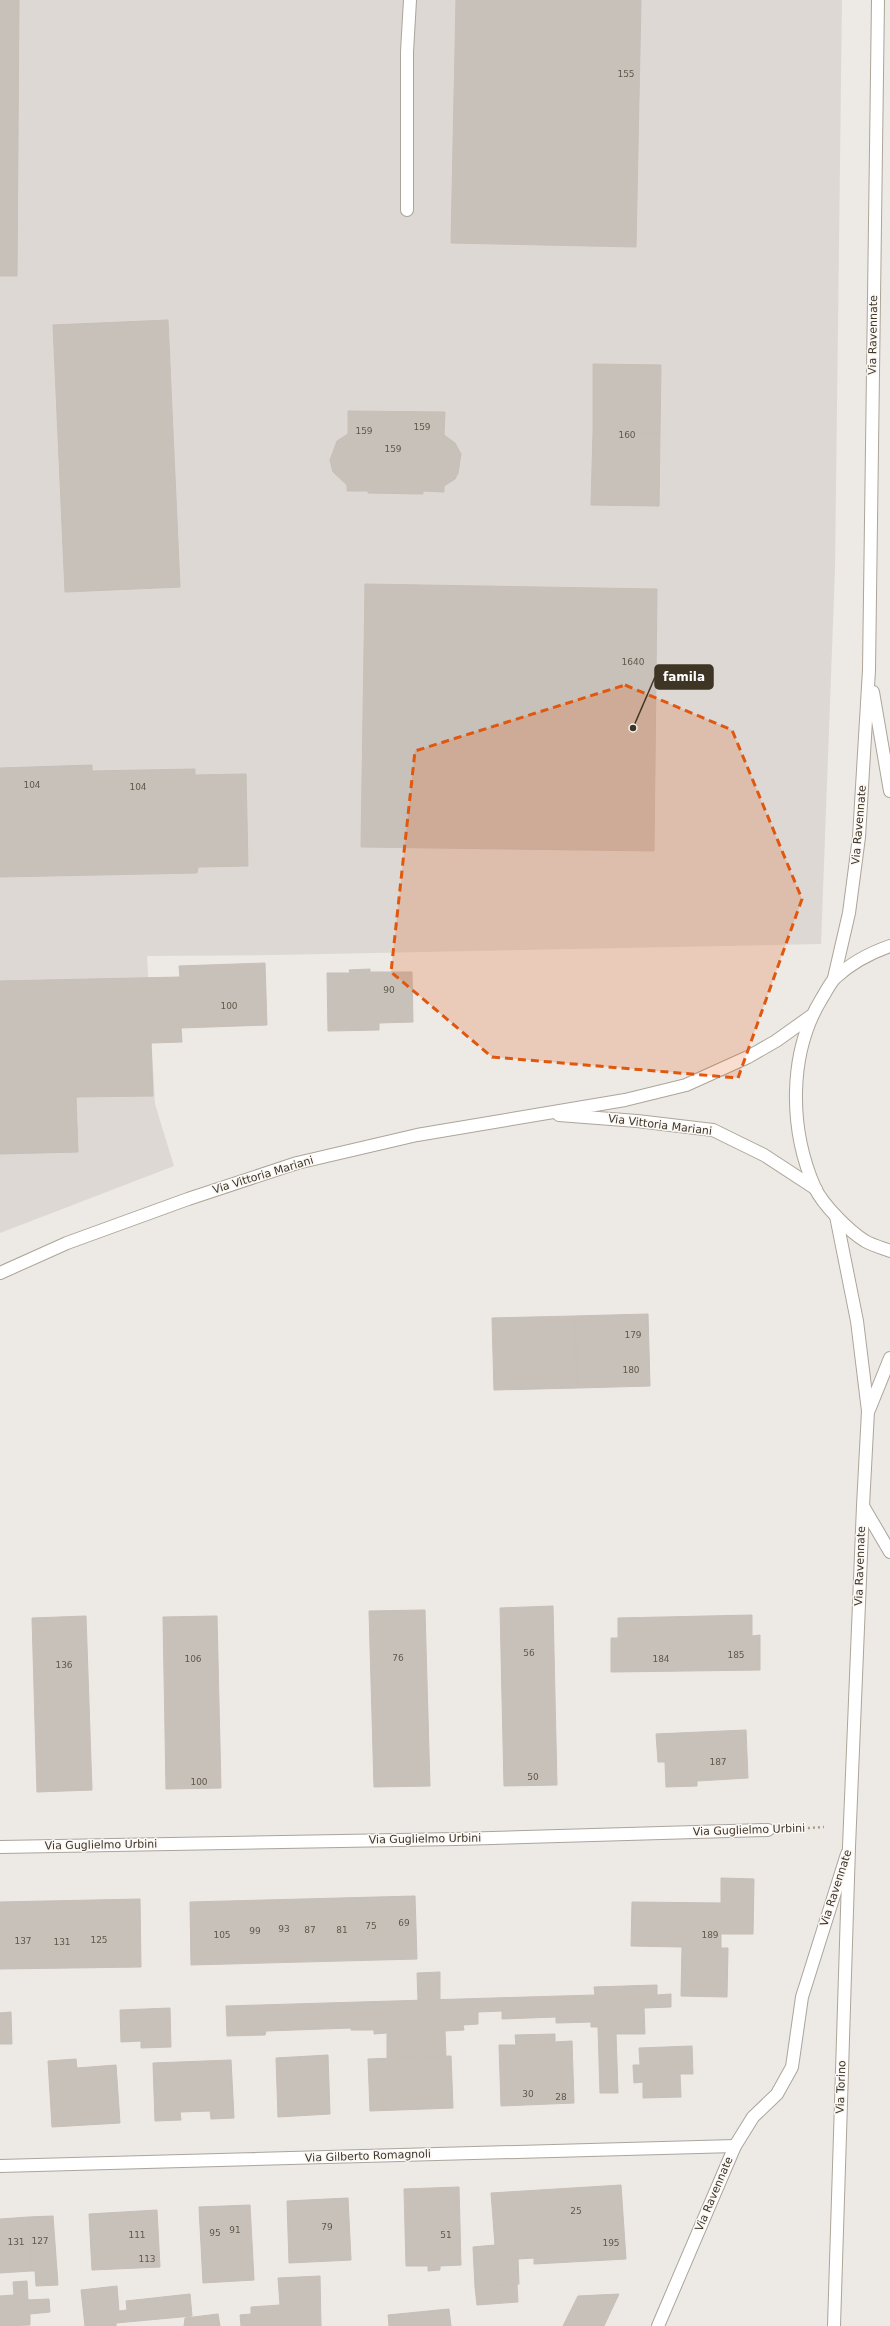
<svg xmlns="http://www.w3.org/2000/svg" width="890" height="2326" font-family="'DejaVu Sans',sans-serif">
<rect width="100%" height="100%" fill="#ede9e5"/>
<polygon fill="#ddd8d3" points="0,0 842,0 835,569 821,944 276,955 147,956 155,1104 174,1166 0,1233"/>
<g fill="#c8c1ba" stroke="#c7bfb8">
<polygon points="0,0 19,0 17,276 0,276"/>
<polygon points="456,0 641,0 636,247 451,243"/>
<polygon points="168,320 180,587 65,592 53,325"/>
<polygon points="593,364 661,365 660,433 593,432"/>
<polygon points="348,411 445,412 444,435 455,443 461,454 458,473 455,479 444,486 444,492 423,491 423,494 368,493 368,491 347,491 347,485 333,472 330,460 337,441 348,434"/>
<polygon points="593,432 660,433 659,506 591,505"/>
<polygon points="365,584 657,589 654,851 361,847"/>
<polygon points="92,765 92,771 195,769 195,775 246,774 248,866 198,867 197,873 0,877 0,768"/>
<polygon points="265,963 267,1025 181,1028 182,1042 151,1043 153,1096 76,1097 78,1152 0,1154 0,981 180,977 179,966"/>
<polygon points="370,969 370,972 412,972 413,1022 379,1023 379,1030 328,1031 327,973 350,973 349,970"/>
<polygon points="648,1314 650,1386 578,1388 574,1316"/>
<polygon points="574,1316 578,1388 494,1390 492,1318"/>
<polygon points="553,1606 557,1785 504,1786 500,1608"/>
<polygon points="425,1610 430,1786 374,1787 369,1611"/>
<polygon points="752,1615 752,1636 760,1635 760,1670 611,1672 611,1638 618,1638 618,1618"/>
<polygon points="86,1616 92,1790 37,1792 32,1618"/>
<polygon points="217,1616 221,1788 166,1789 163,1617"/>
<polygon points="746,1730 748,1778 697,1781 697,1786 666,1787 665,1762 658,1762 656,1734"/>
<polygon points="721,1878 754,1879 753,1934 721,1934 721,1948 728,1948 727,1997 681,1996 682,1947 631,1946 632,1902 721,1903"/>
<polygon points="415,1896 417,1959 191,1965 190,1902"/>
<polygon points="140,1899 141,1967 0,1969 0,1902"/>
<polygon points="440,1972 440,1999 418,2000 417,1973"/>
<polygon points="657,1985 657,1995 671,1994 671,2007 644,2008 645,2034 616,2034 618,2093 600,2093 598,2027 591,2027 591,2022 556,2023 556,2017 502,2019 502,2011 478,2012 478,2024 463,2025 464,2030 445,2031 446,2056 387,2058 387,2033 374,2034 374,2030 351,2030 351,2028 266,2031 265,2035 227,2036 226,2006 595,1995 594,1987"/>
<polygon points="170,2008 171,2047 141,2048 141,2041 121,2042 120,2010"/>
<polygon points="11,2012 12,2044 0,2044 0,2013"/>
<polygon points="555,2034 555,2042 572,2041 574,2103 501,2106 499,2045 516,2045 515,2035"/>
<polygon points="692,2046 693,2074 680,2074 681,2097 643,2098 643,2082 634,2083 633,2065 640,2065 639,2048"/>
<polygon points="328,2055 330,2114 278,2117 276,2058"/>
<polygon points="451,2056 453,2108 370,2111 368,2059"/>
<polygon points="76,2059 77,2068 116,2065 120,2123 52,2127 48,2061"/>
<polygon points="231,2060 234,2118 211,2119 210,2111 180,2112 181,2120 155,2121 153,2063"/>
<polygon points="621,2185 626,2259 534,2264 534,2258 518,2259 519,2284 475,2287 473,2247 495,2245 491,2193"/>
<polygon points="459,2187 461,2265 440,2266 440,2270 428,2271 428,2266 406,2266 404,2189"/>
<polygon points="348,2198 351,2260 289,2263 287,2201"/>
<polygon points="250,2205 254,2280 203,2283 199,2207"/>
<polygon points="157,2210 160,2267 92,2270 89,2214"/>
<polygon points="53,2216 58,2285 36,2286 35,2271 31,2271 29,2217"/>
<polygon points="29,2217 31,2271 0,2273 0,2219"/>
<polygon points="320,2276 321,2326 241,2326 240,2315 251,2314 251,2307 280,2305 278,2278"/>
<polygon points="27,2281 28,2300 49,2299 50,2312 30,2314 30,2325 0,2326 0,2296 14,2295 13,2282"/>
<polygon points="517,2284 518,2302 477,2305 475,2287"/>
<polygon points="117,2286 119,2311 127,2310 126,2301 190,2294 192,2316 116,2323 116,2326 85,2326 81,2290"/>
<polygon points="619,2294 604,2326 563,2326 578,2296"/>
<polygon points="449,2309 451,2326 389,2326 388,2315"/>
<polygon points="218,2314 220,2326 184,2326 185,2318"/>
</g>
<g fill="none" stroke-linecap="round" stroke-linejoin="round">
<g stroke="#aaa59c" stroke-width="14">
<g id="lane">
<polyline points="407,210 407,52 410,0"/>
<polyline points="863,1506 890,1552"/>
</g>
</g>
<g stroke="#aaa59c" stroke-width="14">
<g id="street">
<polyline points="0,1847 456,1839 768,1830"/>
<polyline points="0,2166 735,2146"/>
<polyline points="658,2326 735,2146 753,2117 777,2094 792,2067 802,1997 847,1854"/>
</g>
</g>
<g stroke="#ada598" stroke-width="14">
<g id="secondary">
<polyline points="873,692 890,791"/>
<path d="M 890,946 C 870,953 851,963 835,978 C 830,983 826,992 822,998 C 788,1053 789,1129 815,1188 C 823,1205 849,1231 865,1241 C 872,1245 882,1248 890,1251"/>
<polyline points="834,978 849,913 859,837 869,670 878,0"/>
<polyline points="559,1115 637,1121 713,1130 764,1155 816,1189"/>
<polyline points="0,1273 67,1243 188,1199 297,1163 417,1135 625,1100 686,1085 748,1057 776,1041 811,1016"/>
<polyline points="869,1410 890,1358"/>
<polyline points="834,2326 849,1847 863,1506 868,1411 857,1321 836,1216"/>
</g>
</g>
<polyline stroke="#af9f87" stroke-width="2.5" stroke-dasharray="2 3" stroke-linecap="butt" points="793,1829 824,1827"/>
<use href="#lane" stroke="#fff" stroke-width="12"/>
<use href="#street" stroke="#fff" stroke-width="12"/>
<use href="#secondary" stroke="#fff" stroke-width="12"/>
</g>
<path fill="#e0570d" fill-opacity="0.2" stroke="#e0570d" stroke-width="3" stroke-dasharray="8 5" stroke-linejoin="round" d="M 625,685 L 732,730 L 802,899 L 738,1078 L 492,1057 L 391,972 L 415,751 Z"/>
<g text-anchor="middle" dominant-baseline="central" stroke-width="3" stroke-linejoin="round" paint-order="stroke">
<g font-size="9" fill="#60584a">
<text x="626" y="74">155</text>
<text x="422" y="427">159</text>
<text x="364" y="431">159</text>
<text x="627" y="435">160</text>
<text x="393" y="449">159</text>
<text x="633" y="662">1640</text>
<text x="32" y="785">104</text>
<text x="138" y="787">104</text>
<text x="389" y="990">90</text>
<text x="229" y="1006">100</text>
<text x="633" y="1335">179</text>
<text x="631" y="1370">180</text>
<text x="529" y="1653">56</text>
<text x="736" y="1655">185</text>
<text x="398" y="1658">76</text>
<text x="193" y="1659">106</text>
<text x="661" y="1659">184</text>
<text x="64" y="1665">136</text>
<text x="718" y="1762">187</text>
<text x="533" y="1777">50</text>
<text x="199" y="1782">100</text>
<text x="404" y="1923">69</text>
<text x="371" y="1926">75</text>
<text x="284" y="1929">93</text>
<text x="310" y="1930">87</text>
<text x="342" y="1930">81</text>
<text x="255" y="1931">99</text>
<text x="222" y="1935">105</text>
<text x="710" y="1935">189</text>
<text x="99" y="1940">125</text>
<text x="23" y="1941">137</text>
<text x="62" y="1942">131</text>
<text x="528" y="2094">30</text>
<text x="561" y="2097">28</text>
<text x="576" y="2211">25</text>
<text x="327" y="2227">79</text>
<text x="235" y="2230">91</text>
<text x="215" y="2233">95</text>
<text x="137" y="2235">111</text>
<text x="446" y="2235">51</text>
<text x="40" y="2241">127</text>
<text x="16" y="2242">131</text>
<text x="611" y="2243">195</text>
<text x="147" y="2259">113</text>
</g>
<g font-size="11" fill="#3e3525" stroke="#faf7f5">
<text transform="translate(873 335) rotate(-89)">Via Ravennate</text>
<text transform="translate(859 825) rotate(-85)">Via Ravennate</text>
<text transform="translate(660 1125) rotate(7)">Via Vittoria Mariani</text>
<text transform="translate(263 1175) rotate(-17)">Via Vittoria Mariani</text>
<text transform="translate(860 1566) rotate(-88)">Via Ravennate</text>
<text transform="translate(749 1830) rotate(-2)">Via Guglielmo Urbini</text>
<text transform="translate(425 1839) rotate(-1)">Via Guglielmo Urbini</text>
<text transform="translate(101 1845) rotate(-1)">Via Guglielmo Urbini</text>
<text transform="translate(836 1888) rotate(-72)">Via Ravennate</text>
<text transform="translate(841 2087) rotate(-88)">Via Torino</text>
<text transform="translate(368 2156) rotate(-2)">Via Gilberto Romagnoli</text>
<text transform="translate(714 2194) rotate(-67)">Via Ravennate</text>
</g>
</g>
<path fill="none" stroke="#3e3525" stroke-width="1.5" d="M633 728L655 677"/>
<circle fill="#3e3525" stroke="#faf7f5" stroke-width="1.5" cx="633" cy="728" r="4"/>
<rect fill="#3e3525" stroke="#3e3525" stroke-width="1.5" x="655" y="665" width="58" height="24" rx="4"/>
<g font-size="12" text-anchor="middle" font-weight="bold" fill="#fff">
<text x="684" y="681">famila</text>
</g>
</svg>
